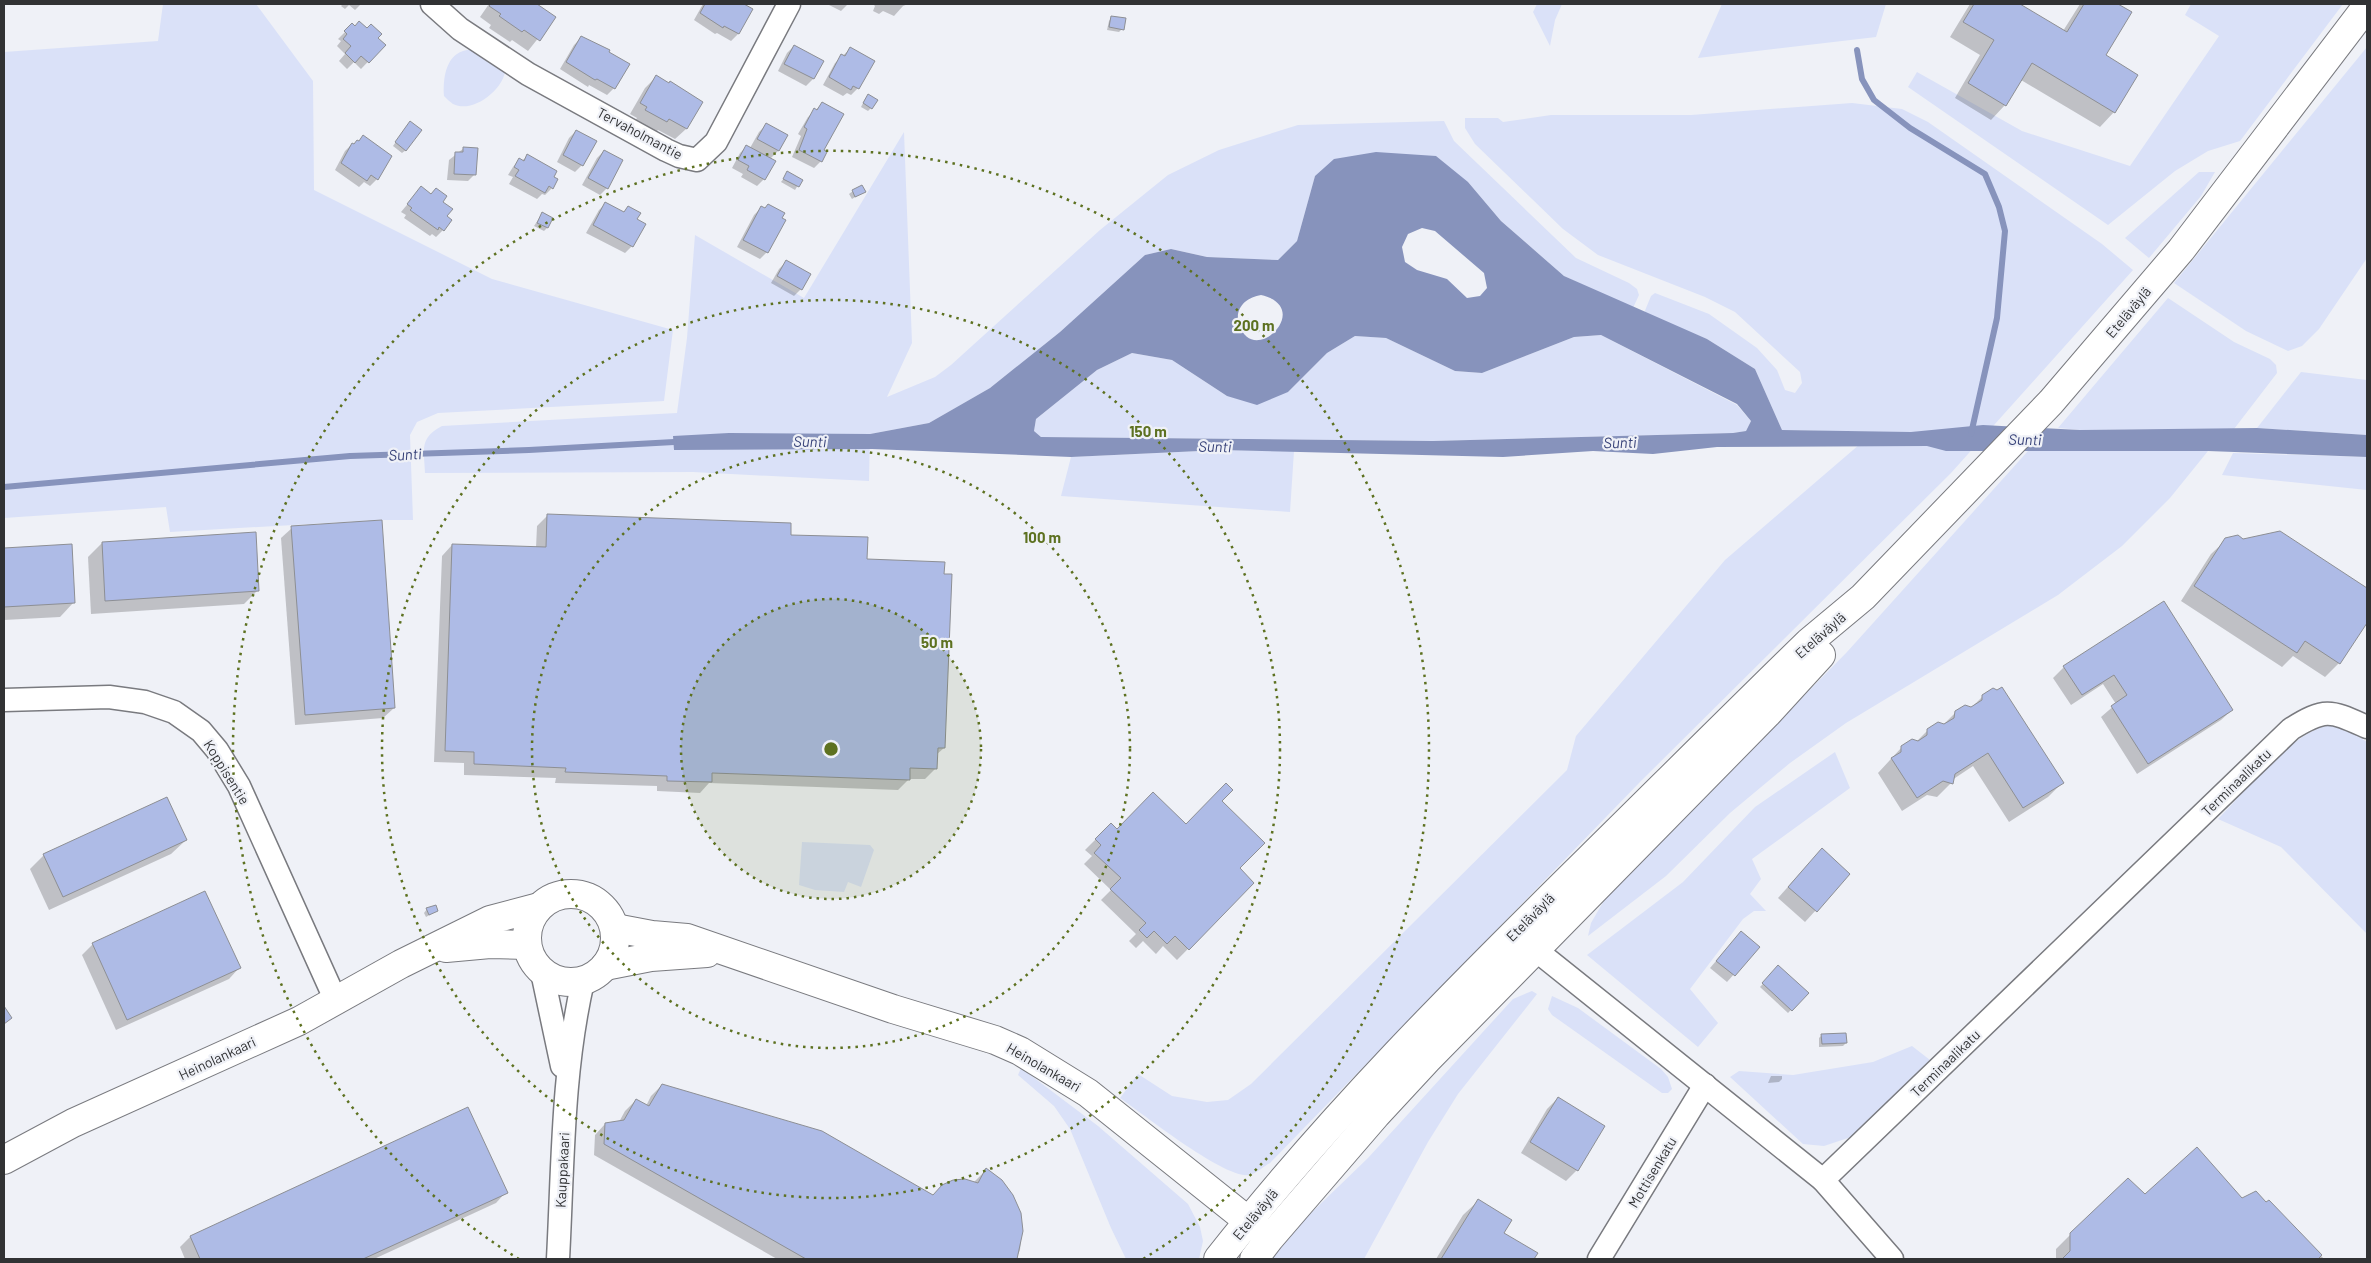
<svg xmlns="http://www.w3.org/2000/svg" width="2371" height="1263" font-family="Barlow,sans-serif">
<rect width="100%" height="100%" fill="#eff1f7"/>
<g fill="#dae1f8">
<polygon points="163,4 256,4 313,81 314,190 492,279 673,330 664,401 438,413 417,422 410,435 413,520 381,520 170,532 166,507 4,518 4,52 158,41"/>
<polygon points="1537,4 1562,4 1555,20 1550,46 1533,12"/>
<polygon points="1722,4 1886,4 1876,37 1698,58"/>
<polygon points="2191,4 2343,4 2240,141 2208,151 2175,171 2108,225 1908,87 1917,72 2022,131 2130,166 2219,36 2185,15"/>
<polygon points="2367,47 2367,258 2319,329 2302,346 2288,351 2246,331 2174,283"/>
<path d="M 479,50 L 505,72 C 502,90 473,114 453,104 C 450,102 447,99 444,96 C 443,80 445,57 463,51 C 468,49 474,50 479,50 Z"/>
<path d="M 1852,103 L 1902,109 L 1928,122 L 2102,244 L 2133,270 L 1951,473 L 1640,782 L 1270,1163 C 1264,1166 1256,1174 1249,1175 C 1225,1179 1143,1114 1120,1098 L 1138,1074 L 1172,1096 L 1207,1102 L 1228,1100 L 1251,1084 L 1567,770 L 1576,736 L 1725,560 L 1874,432 L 1782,430 L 1755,369 L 1707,339 L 1644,313 L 1651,296 L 1655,293 L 1709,314 L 1757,348 L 1777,370 L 1785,390 L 1795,393 L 1802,383 L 1800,372 L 1735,312 L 1705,297 L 1598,255 L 1563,229 L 1475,144 L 1465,128 L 1465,118 L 1498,118 L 1503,122 L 1551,115 L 1691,115 Z"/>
<path d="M 1444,121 L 1454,141 L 1576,258 L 1629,283 L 1637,289 L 1639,295 L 1633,308 L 1564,276 L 1501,221 L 1468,182 L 1315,176 L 1297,241 L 1278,260 L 1207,257 L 1171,249 L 1145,255 L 1060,332 L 990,388 L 929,423 L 870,434 L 869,481 L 693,472 L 425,473 C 424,450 419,438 442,426 L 677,413 L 687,338 L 695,235 L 804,298 L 904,132 L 912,343 L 887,397 L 935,377 L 951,365 L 1100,230 L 1168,175 L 1219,150 L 1298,125 Z"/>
<polygon points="2199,172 2215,172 2201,196 2149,258 2125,238"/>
<polygon points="2168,298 2234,342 2270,359 2276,365 2277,373 2234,429 2080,430 2058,428"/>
<polygon points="1601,335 1737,405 1751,421 1746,431 1733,433 1433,441 1041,437 1034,431 1036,419 1097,370 1132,353 1172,360 1227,396 1288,392 1327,353 1355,336 1386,338 1455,371 1482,373 1574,337"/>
<polygon points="2301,372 2367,380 2367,435 2257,428"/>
<polygon points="1221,450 1294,451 1290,512 1061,496 1071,457"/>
<polygon points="2028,451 2208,451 2170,498 2122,546 2058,595 1846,723 1790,763 1730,813 1666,876 1588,936 1591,923 1606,897 1847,652"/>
<polygon points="2233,453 2367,457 2367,490 2222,475"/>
<path d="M 2331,725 L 2346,729 L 2367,742 L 2367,934 L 2281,847 L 2218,819 C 2245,792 2293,730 2331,725 Z"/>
<polygon points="1835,752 1850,788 1752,859 1761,879 1750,894 1766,911 1754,911 1743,919 1690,989 1718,1023 1698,1047 1587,955 1683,882 1755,807"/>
<polygon points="802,842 870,845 874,850 861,887 848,882 844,892 815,890 799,885"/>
<polygon points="1532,991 1537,994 1458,1094 1428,1142 1364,1259 1268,1259 1279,1244 1368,1158 1513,999"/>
<polygon points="1552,996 1578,1008 1661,1069 1668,1077 1672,1089 1668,1093 1662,1093 1552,1015 1548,1009"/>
<polygon points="1912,1046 1930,1060 1851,1137 1824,1146 1803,1144 1730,1077 1739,1071 1793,1075 1873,1062"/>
<polygon points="1021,1068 1098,1126 1188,1204 1200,1227 1203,1241 1199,1259 1126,1259 1111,1228 1070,1129 1054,1106 1018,1075"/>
</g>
<path fill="#8793bc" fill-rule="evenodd" d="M 1376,152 L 1436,156 L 1468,182 L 1501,221 L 1564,276 L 1707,339 L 1755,369 L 1782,430 L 1911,432 L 1983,425 L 2080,430 L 2257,428 L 2367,435 L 2367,457 L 2208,451 L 1946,451 L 1927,446 L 1717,447 L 1653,454 L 1593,451 L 1503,457 L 1221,450 L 1071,457 L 872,449 L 674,450 L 673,436 L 729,433 L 870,434 L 929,423 L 990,388 L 1060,332 L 1145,255 L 1171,249 L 1207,257 L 1278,260 L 1297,241 L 1315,176 L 1334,159 ZM 1422,228 L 1435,231 L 1484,273 L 1487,288 L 1480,296 L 1467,298 L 1447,279 L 1417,270 L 1405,262 L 1402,247 L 1408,234 ZM 1261,295 C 1315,307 1253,369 1239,324 C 1234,308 1247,297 1261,295 ZM 1601,335 L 1737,404 L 1751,421 L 1746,431 L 1733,433 L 1433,441 L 1041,437 L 1034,431 L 1036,419 L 1097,370 L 1132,353 L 1172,360 L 1227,396 L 1257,405 L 1288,392 L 1327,353 L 1355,336 L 1386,338 L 1455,371 L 1482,373 L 1574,337 Z"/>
<g fill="#0003">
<polygon points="343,4 361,4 355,10 349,5 345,9 341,6"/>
<polygon points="489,4 535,4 555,17 528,51 512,40 510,42 489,28 491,25 480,17"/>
<polygon points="703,4 742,4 752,9 738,34 731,41 717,33 715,34 694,20"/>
<polygon points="827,4 848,4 841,11"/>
<polygon points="873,4 908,4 903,6 894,16 883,11 879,14 873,11 875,6"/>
<polygon points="1970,4 2017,4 2063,31 2080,4 2115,4 2130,12 2104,56 2114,112 2100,127 2021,80 2005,105 1991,120 1955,98 1980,55 1950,37"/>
<polygon points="1112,17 1122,29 1119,32 1107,30 1109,21"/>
<polygon points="352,25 377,39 384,45 361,69 354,62 347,69 339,61 345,54 337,46 341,41 338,39"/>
<polygon points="581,38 614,88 607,95 589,85 588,87 560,69 574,45"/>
<polygon points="794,46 822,61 813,79 806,86 778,71 787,53"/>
<polygon points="850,49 858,88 851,95 847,93 843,96 823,85 835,63"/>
<polygon points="656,77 686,129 675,139 658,130 656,132 635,121 637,118 630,114 645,88"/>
<polygon points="865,99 871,108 868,111 861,107"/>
<polygon points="822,104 822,151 821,161 814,168 792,157 801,136 798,134 808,117"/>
<polygon points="766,125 786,136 778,151 770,159 764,179 757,186 741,177 743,174 732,168 740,153 747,146 750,148 759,132"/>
<polygon points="407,126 406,150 402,153 393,146"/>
<polygon points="576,131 582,165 575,172 557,162 569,138"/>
<polygon points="352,144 391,157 377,179 370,186 364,182 359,187 335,170 345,151"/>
<polygon points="464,148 475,174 468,181 447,180 449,160"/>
<polygon points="604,151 607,188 600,195 582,185 597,158"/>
<polygon points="528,156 552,177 552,188 545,195 542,194 537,199 509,184 513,177 508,175 513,167"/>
<polygon points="788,173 801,180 795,190 781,182"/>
<polygon points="421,188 441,202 445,217 443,230 436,237 432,234 430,236 404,218 406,215 401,212"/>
<polygon points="853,191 864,192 852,199 849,194"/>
<polygon points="606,203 623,213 628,207 636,220 644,224 632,246 625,253 586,233 599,210"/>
<polygon points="761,208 767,252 760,259 737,247 754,215"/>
<polygon points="542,214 547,228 544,231 534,226"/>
<polygon points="786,262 801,289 794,296 771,283 779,269"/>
<polygon points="548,515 790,536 866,560 944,748 936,755 936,768 925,779 909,779 898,790 709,783 700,793 657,791 657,786 555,783 556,778 464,775 464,763 434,762 442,556 452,545 536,548 537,526"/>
<polygon points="292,528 394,708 383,718 295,725 281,538"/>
<polygon points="2280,533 2367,590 2367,620 2339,663 2325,677 2293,656 2282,667 2181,601 2211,554 2226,540 2243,540"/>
<polygon points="102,543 258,590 244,604 91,614 88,557"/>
<polygon points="71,545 74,602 60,617 4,620 4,549"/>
<polygon points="2164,603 2232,710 2221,720 2137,774 2101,717 2116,704 2103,684 2071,705 2053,678 2064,667"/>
<polygon points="1983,696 2062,783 2048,797 2009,822 1973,766 1952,780 1951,783 1937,797 1927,795 1902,811 1878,773 1902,747 1916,742 1928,730 1943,725 1956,712 1971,708"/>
<polygon points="1220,802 1238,868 1253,883 1177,960 1163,946 1156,954 1143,941 1136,948 1129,941 1136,934 1101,900 1111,890 1084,864 1092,856 1085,850 1111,824 1117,831 1186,826"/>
<polygon points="186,840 171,854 49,910 30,869 44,855"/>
<polygon points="1811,861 1849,874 1805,922 1778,898"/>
<polygon points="205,893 239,968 229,979 116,1030 82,955 93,944"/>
<polygon points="427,909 437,911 426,917 424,913"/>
<polygon points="1741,932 1758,947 1727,982 1710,968"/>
<polygon points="1778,967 1807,993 1788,1013 1760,987"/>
<polygon points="1822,1035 1846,1043 1843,1046 1819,1047 1819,1038"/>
<polygon points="1771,1076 1782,1076 1782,1079 1779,1082 1768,1083"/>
<polygon points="662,1085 933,1196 973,1183 986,1170 1022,1231 1020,1250 1016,1259 777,1259 594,1155 595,1135 605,1124 619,1122 625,1111 636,1100 646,1106 651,1096"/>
<polygon points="1558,1098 1577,1170 1566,1181 1521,1153 1547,1109"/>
<polygon points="468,1109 506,1192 496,1203 374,1259 185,1259 180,1247 190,1237"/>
<polygon points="2145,1196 2242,1200 2266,1204 2269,1201 2324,1259 2056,1259 2056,1249 2071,1234"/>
<polygon points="1478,1201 1503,1233 1536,1254 1533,1259 1436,1259 1463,1215"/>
</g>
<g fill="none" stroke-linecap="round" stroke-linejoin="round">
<g stroke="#8793bc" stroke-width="6">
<polyline points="1857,50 1862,79 1874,100 1910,128 1985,174 1999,207 2005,231 1997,318 1971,434"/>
<polyline points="4,487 350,456 529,450 674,442"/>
</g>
</g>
<g fill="#aebbe6" stroke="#8d8f94">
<polygon points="491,4 537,4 556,17 540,41 524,30 522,32 499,16 501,14 489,6"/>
<polygon points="705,4 744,4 753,9 739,34 724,26 723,28 700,13"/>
<polygon points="1974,4 2020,4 2067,32 2084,4 2118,4 2132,12 2106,55 2138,75 2115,113 2032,63 2006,106 1968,83 1994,40 1963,22"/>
<polygon points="1111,16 1126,18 1124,30 1109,27"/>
<polygon points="359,21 367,28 371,24 382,34 378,38 386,45 369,63 361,56 355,63 345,53 351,46 343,39 347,34 344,31 352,23 355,26"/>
<polygon points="581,36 610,50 609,52 630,64 615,89 597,79 595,80 566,62"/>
<polygon points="794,45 824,61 814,79 784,64"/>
<polygon points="850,47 875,61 859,89 853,86 851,90 829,77 841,54 845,56"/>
<polygon points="656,75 669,83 670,81 703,102 687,129 669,119 667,122 645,110 647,107 640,103"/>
<polygon points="868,94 878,100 872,109 863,103"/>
<polygon points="822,102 844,114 824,150 827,152 822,162 799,150 807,129 804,127 814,108 817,110"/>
<polygon points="410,121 422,130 406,151 395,142"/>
<polygon points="766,123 788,135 779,151 757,139"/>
<polygon points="576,130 597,141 583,166 563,155"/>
<polygon points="363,135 392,156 378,180 371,175 367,181 341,163 352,143 354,144 357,140 359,141"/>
<polygon points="746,145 776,161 765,180 747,170 749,166 738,160"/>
<polygon points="463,147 478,148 476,175 454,174 455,152 463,152"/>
<polygon points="604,150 623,160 608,189 588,178"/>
<polygon points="527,154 557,171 554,177 558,179 553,189 549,186 545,193 515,176 519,170 514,167 519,158 524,161"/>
<polygon points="787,171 803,180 799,187 783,179"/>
<polygon points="862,185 866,192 855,197 852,190"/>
<polygon points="421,186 431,194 436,188 447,196 443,202 453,209 447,216 452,220 444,231 439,227 438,230 410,210 412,208 407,204"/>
<polygon points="605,202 624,212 628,206 641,213 637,219 646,224 633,247 593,225"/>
<polygon points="768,204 785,213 782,218 786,220 768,253 743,240 761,206 765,208"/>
<polygon points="542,212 553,218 548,228 537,223"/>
<polygon points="786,260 811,274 802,290 777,276"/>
<polygon points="547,514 791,523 791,535 868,537 867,559 945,562 944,574 952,574 945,748 938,748 937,769 910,768 910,780 712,773 712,782 667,781 667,776 565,772 566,768 474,764 474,752 445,751 452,544 546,547"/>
<polygon points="382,520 395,708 305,715 291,526"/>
<polygon points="2280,531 2367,588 2367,623 2340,664 2305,641 2297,653 2194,586 2225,538 2238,535 2243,539"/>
<polygon points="256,532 259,591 105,601 102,542"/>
<polygon points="72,544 75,603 4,607 4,548"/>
<polygon points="2164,601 2233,710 2148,764 2111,706 2127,695 2114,675 2082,695 2063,666"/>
<polygon points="2002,687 2064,783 2023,808 1988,753 1955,774 1953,784 1943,781 1917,798 1891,758 1901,752 1901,746 1912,739 1918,741 1927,735 1927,729 1938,722 1944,724 1954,718 1955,711 1965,705 1971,707 1982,700 1982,695 1993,688 1997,690"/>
<polygon points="1226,783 1233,790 1222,801 1265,843 1240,868 1254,883 1189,950 1175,936 1167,944 1154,931 1147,938 1139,930 1146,923 1110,889 1121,878 1094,853 1101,845 1095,839 1111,823 1117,829 1153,792 1186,824"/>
<polygon points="167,797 187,840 63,897 43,854"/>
<polygon points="1822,848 1850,874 1817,912 1788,887"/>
<polygon points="205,891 241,968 127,1020 92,943"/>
<polygon points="436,905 438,911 429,915 426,908"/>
<polygon points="1741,931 1760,947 1735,976 1716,961"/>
<polygon points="1778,965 1809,993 1792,1011 1762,983"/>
<polygon points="4,1006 12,1018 4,1024"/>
<polygon points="1846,1033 1847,1043 1822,1044 1821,1034"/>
<polygon points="662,1084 822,1131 933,1195 942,1185 953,1180 965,1179 978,1183 986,1168 1002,1180 1013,1195 1021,1213 1023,1231 1017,1259 806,1259 604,1144 605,1123 624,1120 636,1099 649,1106"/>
<polygon points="1558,1097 1605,1126 1578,1171 1530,1142"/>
<polygon points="468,1107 508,1193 363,1259 200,1259 190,1236"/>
<polygon points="2197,1147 2242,1198 2256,1191 2266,1202 2269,1200 2322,1255 2318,1259 2062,1259 2070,1251 2070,1233 2128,1178 2145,1194"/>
<polygon points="1478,1199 1512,1220 1504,1233 1538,1253 1534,1259 1441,1259"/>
</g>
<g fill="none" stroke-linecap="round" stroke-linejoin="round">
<g stroke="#797a7f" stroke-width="25">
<g id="street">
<polyline points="432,4 460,29 528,74 666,150 679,156 697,160 716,142 789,4"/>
<polyline points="4,700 109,697 145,702 174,712 201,731 217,750 239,786 336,1001"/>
<path d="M 1522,939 L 1823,1180 L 2291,729 C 2326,707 2331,711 2367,727"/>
<polyline points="542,972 562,1066"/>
<polyline points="1823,1180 1892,1259"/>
<path d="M 558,1259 C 563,1166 562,1072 583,981"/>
<polyline points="1599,1259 1705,1085"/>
</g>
</g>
<g stroke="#797a7f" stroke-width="30">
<g id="secondary">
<circle cx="571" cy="938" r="44"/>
<polyline points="615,928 652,935 687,938 893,1009 995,1040 1020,1051 1088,1093 1267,1236"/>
<polyline points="446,948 490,944 527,945"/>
<polyline points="605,966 651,957 707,953"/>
<polyline points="4,1160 73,1123 299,1021 401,964 490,920 539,907"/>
</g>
</g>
<g stroke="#797a7f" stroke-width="30">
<g id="highway">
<path d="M 1218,1259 C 1330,1116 1459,987 1589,859 C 1662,787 1735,714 1809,642 L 1863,597 L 2051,402 L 2181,250 L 2367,6"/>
<polyline points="1254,1259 1270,1238 1376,1115 1427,1060 1767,714 1821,655"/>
</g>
</g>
<use href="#street" stroke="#fff" stroke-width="22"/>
<use href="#secondary" stroke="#fff" stroke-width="28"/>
<use href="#highway" stroke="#fff" stroke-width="28"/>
</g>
<circle cx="831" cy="749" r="150" fill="#5d7120" fill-opacity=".12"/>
<g fill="none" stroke="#5d7120" stroke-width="2.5" stroke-dasharray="2.5 5">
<circle cx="831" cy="749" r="150"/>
<circle cx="831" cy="749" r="299"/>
<circle cx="831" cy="749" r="449"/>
<path d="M519 1259A598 598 0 1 1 1143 1259"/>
</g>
<g text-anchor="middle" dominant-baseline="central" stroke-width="4.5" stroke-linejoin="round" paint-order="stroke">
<g font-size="14" fill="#313234" stroke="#eff1f7">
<text transform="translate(640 133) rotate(28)">Tervaholmantie</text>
<text transform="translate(2128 312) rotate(-50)">Eteläväylä</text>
<text transform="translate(1820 635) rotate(-41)">Eteläväylä</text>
<text transform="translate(227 772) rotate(58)">Koppisentie</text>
<text transform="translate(2236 782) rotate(-44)">Terminaalikatu</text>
<text transform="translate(1530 917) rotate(-45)">Eteläväylä</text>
<text transform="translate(217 1058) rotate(-25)">Heinolankaari</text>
<text transform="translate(1945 1063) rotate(-44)">Terminaalikatu</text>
<text transform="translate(1044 1067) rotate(30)">Heinolankaari</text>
<text transform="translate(562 1170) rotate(-87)">Kauppakaari</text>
<text transform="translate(1652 1172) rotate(-59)">Mottisenkatu</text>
<text transform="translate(1255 1214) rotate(-50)">Eteläväylä</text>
</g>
<g font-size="15" font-style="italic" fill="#364178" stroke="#eff1f7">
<text transform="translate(2025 439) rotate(1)">Sunti</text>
<text transform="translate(810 441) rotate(1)">Sunti</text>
<text transform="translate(1620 442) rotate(-1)">Sunti</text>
<text transform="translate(1215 446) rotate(1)">Sunti</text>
<text transform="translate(405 454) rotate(-3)">Sunti</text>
</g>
</g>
<circle cx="831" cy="749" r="8" fill="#5d7120" stroke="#eff1f7" stroke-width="2.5"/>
<g font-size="15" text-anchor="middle" font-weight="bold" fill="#5d7120" stroke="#eff1f7" stroke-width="4.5" stroke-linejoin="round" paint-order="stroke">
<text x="1254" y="331">200 m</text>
<text x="1148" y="437">150 m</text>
<text x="1042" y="543">100 m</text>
<text x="937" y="648">50 m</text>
</g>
<rect width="2371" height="1263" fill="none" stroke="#313234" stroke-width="10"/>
</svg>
